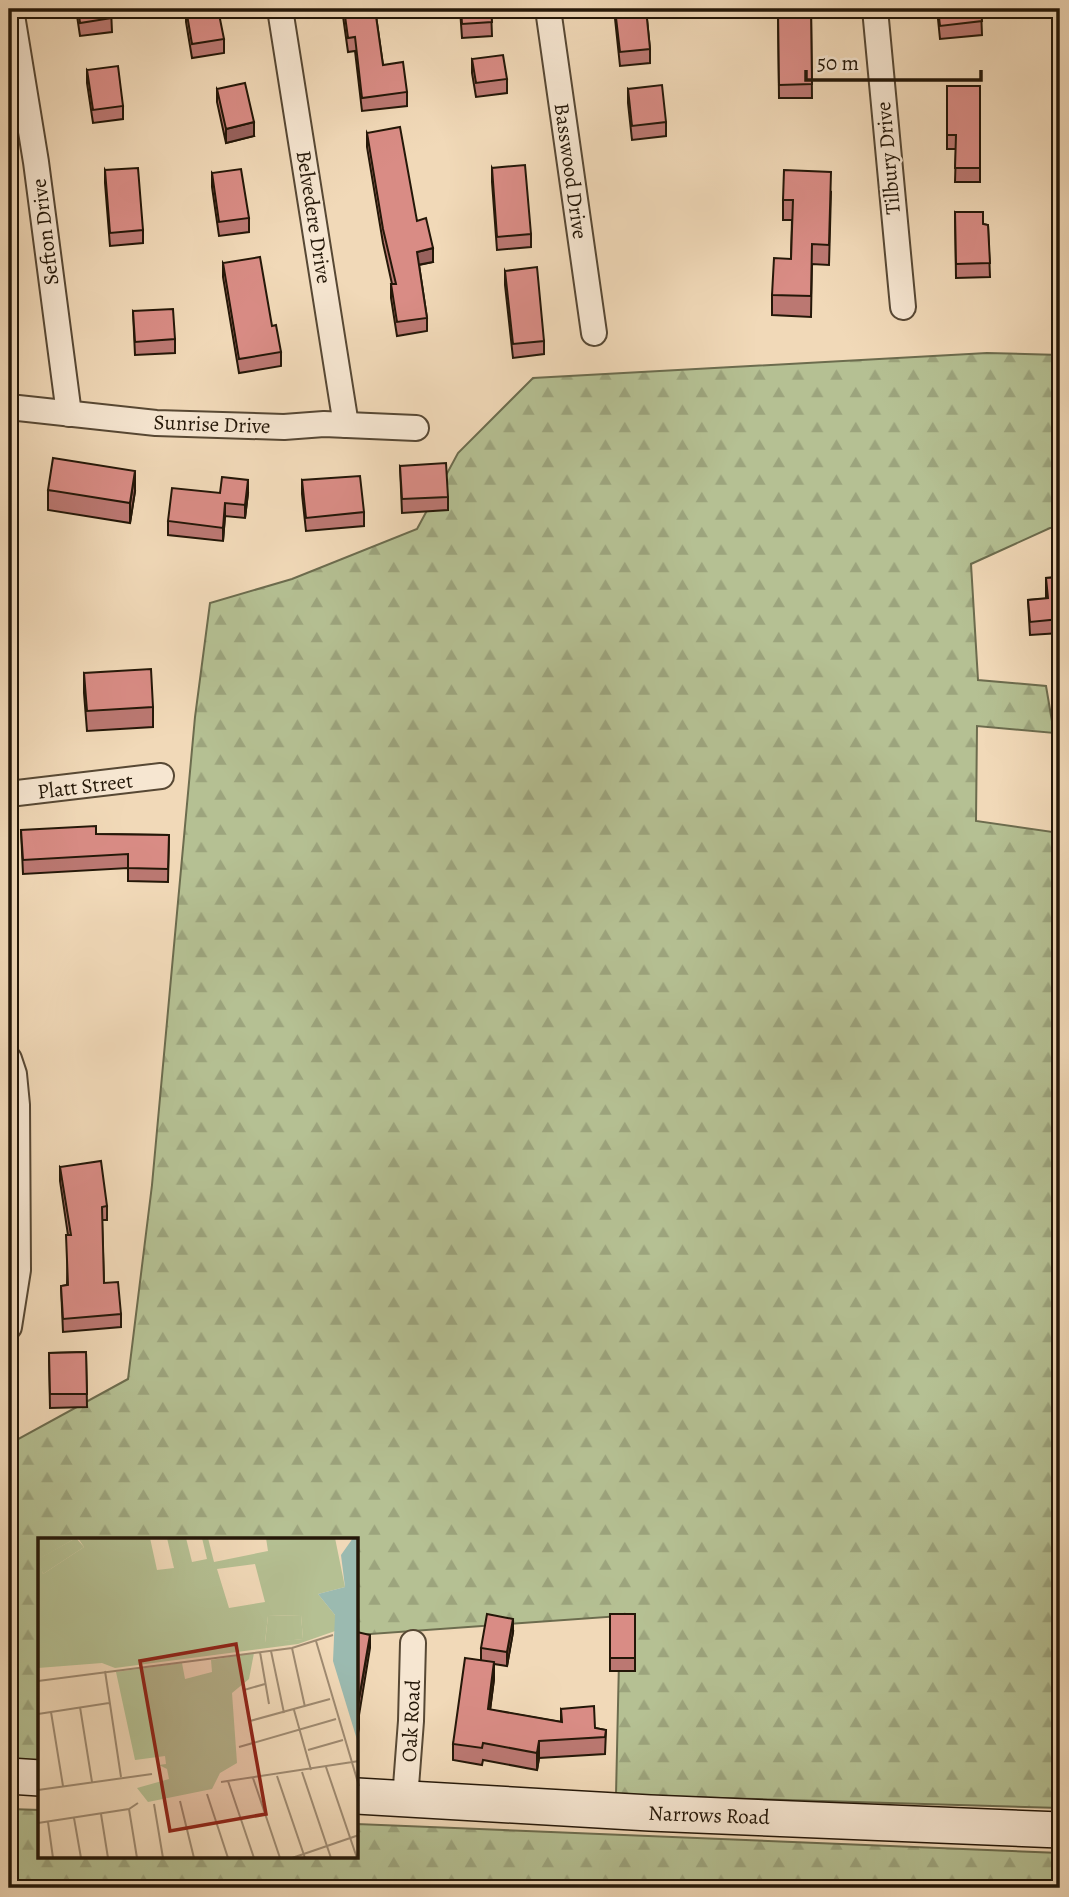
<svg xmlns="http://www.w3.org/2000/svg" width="1069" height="1897" font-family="Alegreya,serif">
<defs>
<pattern id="forest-firs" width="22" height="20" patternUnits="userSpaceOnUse" patternTransform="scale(1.75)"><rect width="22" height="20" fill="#b5c093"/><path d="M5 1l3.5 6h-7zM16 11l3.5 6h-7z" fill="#9ca47d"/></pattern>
</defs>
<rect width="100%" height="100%" fill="#f1d9b8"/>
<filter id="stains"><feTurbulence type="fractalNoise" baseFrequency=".00286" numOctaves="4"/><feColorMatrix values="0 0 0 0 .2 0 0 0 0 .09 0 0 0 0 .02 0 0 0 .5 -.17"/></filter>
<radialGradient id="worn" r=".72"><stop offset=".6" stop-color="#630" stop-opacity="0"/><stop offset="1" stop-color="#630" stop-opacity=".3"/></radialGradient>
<g fill="url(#forest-firs)" stroke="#6c6c4e" stroke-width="2">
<polygon points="987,353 1060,355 1060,527 1050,528 971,564 978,680 1046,686 1054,733 977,726 976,821 1060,833 1060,1808 616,1795 620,1616 357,1635 357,1540 40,1540 40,1767 9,1767 9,1444 128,1379 152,1185 195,717 210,603 292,579 417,529 458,453 533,378"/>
<polygon points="9,1809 40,1810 40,1857 357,1857 357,1824 1060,1853 1060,1888 9,1888"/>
</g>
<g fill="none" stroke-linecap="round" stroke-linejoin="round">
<g stroke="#574834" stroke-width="28">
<g id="street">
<polyline points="11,9 36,162 69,414"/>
<polyline points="280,9 346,425"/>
<polyline points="548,9 594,333"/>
<polyline points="875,9 903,307"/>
<polyline points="9,407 156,423 284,427 324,424 416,428"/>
<polyline points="9,794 161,776"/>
<polyline points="9,1059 14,1074 17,1105 18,1270 9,1327"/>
<polyline points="405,1799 411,1721 413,1643"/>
</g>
</g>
<g stroke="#241708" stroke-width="38">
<g id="secondary">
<polyline points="9,1776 40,1778"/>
<polyline points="357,1796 650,1813 1060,1830"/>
</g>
</g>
<use href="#street" stroke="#f6e6d1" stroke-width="24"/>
<use href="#secondary" stroke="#f6e6d1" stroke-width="35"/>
</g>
<g fill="#bb7872" stroke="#241708" stroke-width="2">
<polygon points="76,9 111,9 112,32 80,36"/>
<polygon points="186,9 224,39 224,53 192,58 186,22"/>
<polygon points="342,9 375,9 383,65 407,92 407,106 362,111 355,51 348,52"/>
<polygon points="460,9 491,9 492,36 462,38"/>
<polygon points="614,9 646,9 650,49 650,63 620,66"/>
<polygon points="811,9 812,98 779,98 778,11"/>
<polygon points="937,9 981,9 982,35 940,39"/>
<polygon points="472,59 507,79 507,93 476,97 472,73"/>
<polygon points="87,70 123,106 123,119 93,123 87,83"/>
<polygon points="947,86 980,86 980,182 955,182 956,149 947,149"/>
<polygon points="217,89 254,136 226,143 217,102"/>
<polygon points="628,89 666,122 666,136 632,140 628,103"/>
<polygon points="367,133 417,221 433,262 419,265 427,318 427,331 397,336 391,298 391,284 392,284 383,243 367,147"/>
<polygon points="492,168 531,234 531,247 497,250 492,182"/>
<polygon points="105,170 143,230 143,243 110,246 105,183"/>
<polygon points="212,173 249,218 249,232 219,236 212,187"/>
<polygon points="831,192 829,265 812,264 811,317 772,315 772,295 791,259 792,220 783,220 783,200"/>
<polygon points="955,212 983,224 988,225 990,277 956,278"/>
<polygon points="223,263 281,352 281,366 239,373 223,277"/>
<polygon points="505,271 544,341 544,354 513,358 505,285"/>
<polygon points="133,311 175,339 175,353 135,355"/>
<polygon points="400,466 448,497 448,510 402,513"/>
<polygon points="302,480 364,512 364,526 306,531 302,494"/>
<polygon points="48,490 135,491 130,523 48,510"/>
<polygon points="220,493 248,493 245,518 225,516 223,541 168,535 168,521"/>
<polygon points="1060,577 1060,633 1030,635 1028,600 1046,599 1046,578"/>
<polygon points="84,673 153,707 153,727 87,731 84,693"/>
<polygon points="21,830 96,834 169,835 168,882 128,881 128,868 23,874"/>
<polygon points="60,1167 107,1206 107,1220 102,1220 104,1283 121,1314 121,1327 63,1332 61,1286 67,1285 68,1235 60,1181"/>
<polygon points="86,1352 87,1407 50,1408 49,1353"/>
<rect x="610" y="1614" width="25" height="57"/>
<polygon points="513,1632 507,1666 494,1664 494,1679 490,1710 561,1722 561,1709 595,1728 606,1730 605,1754 539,1758 537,1770 483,1760 482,1765 453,1760 453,1744 481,1660 481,1648"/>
</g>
<g fill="#98625d" stroke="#241708" stroke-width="2">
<polygon points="254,122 254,136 226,143 226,129"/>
<polygon points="433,248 433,262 417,265 417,252"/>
<polygon points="135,471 135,491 130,523 130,503"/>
<polygon points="248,480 248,493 245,518 245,505"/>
<polygon points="225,503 225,516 223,541 223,528"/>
<polygon points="513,1619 513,1632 507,1666 507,1652"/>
<polygon points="370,1635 370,1648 359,1715 359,1729 357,1737 357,1710"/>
<polygon points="494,1662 494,1679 488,1726 488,1709"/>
<polygon points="539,1741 539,1758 537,1770 537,1753"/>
</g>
<g fill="#d98c85" stroke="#241708" stroke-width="2">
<polygon points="78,9 111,9 112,18 80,23"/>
<polygon points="186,9 218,9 224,39 192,44"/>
<polygon points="344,9 375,9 383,65 403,62 407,92 362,98 355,37 348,38"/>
<polygon points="461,9 491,9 492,22 462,24"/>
<polygon points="615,9 646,9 650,49 620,52"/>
<polygon points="811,9 812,84 779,85 778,11"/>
<polygon points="938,9 981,9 982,21 940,26"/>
<polygon points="503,55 507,79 476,83 472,59"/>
<polygon points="118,66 123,106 93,110 87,70"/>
<polygon points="245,83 254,122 226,129 217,89"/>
<polygon points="662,85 666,122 632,126 628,89"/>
<polygon points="947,86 980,86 980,168 955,168 956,135 947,135"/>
<polygon points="400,127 417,221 426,218 433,248 417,252 427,318 397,322 391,284 396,284 383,229 367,133"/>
<polygon points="525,165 531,234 497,237 492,168"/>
<polygon points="138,168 143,230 110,233 105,170"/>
<polygon points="241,169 249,218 219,222 212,173"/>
<polygon points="784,170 831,172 829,245 812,244 811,296 772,295 774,258 791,259 793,200 783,200"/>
<polygon points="955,212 983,212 983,224 988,225 990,263 956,264"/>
<polygon points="260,257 272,326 276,325 281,352 239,359 223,263"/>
<polygon points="537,267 544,341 513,344 505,271"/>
<polygon points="173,309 175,339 135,342 133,311"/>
<polygon points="53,458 135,471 130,503 48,490"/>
<polygon points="446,463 448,497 402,499 400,466"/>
<polygon points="360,476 364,512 306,518 302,480"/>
<polygon points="222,477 248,480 245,505 225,503 223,528 168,521 172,488 220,493"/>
<polygon points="1060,577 1060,619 1030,622 1028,600 1048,598 1046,578"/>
<polygon points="151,669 153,707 87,711 84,673"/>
<polygon points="96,826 96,834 169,835 168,869 128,868 128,854 23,860 21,830"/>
<polygon points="101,1161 107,1206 102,1207 104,1283 118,1282 121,1314 63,1319 61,1286 68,1285 66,1235 71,1235 60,1167"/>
<polygon points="86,1352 87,1394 50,1394 49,1353"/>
<polygon points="487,1614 513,1619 507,1652 481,1648"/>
<rect x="610" y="1614" width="25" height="44"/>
<polygon points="357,1632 370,1635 357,1710"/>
<polygon points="465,1658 494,1662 488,1709 562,1722 561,1709 594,1706 595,1728 606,1730 605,1737 539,1741 537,1753 483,1743 482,1748 453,1744"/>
</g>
<g text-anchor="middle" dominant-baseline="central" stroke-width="5" stroke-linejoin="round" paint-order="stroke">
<g font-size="21" fill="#241708" stroke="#f6e6d1">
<text transform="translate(888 158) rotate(-95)">Tilbury Drive</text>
<text transform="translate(571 171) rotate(82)">Basswood Drive</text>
<text transform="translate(314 217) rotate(81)">Belvedere Drive</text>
<text transform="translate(45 232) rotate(-97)">Sefton Drive</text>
<text transform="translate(212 424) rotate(2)">Sunrise Drive</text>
<text transform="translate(85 786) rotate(-7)">Platt Street</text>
<text transform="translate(411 1721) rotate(-87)">Oak Road</text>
<text transform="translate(709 1815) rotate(2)">Narrows Road</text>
</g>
</g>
<g transform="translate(38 1538)">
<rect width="320" height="320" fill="#f1d9b8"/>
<path d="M 38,0 L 46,9 L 5,36 L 0,21 ZM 263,77 L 265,101 L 227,105 L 230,78 Z" fill="#b5c093"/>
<path d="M 0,0 L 38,0 L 1,21 L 5,36 L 46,9 L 40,0 L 112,0 L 119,32 L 136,30 L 129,0 L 148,0 L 154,24 L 169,21 L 164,0 L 170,0 L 176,24 L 230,13 L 228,0 L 297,0 L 307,49 L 280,56 L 297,77 L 300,92 L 260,106 L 77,130 L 64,125 L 0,130 ZM 217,26 L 227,64 L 191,70 L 179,31 ZM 263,77 L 265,101 L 227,104 L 230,78 ZM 216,115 L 211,141 L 194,155 L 199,225 L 182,235 L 174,251 L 110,264 L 99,250 L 131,241 L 129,231 L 121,227 L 128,226 L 127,218 L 97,222 L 78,134 L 144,125 L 147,141 L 174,134 L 173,122 Z" fill="#b5c093" fill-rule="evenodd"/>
<path d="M 315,0 L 321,0 L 320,205 L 295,123 L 297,77 L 280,56 L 307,49 L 303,17 Z" fill="#9bbab0"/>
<path fill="none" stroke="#9f8b72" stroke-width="2" d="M 278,103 L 321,248M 254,110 L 267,169M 233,113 L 246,175M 222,114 L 231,166M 67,133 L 83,239M 0,143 L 254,110 L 295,97M 227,146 L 206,152 L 212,183 L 292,161M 42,169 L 54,244M 256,172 L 273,232M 13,174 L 25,248M 0,176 L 71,165M 201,209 L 298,181M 270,212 L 305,202M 288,229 L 319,320M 264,234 L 293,320M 239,238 L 267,320M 215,240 L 242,320M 190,243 L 216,320M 183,244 L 321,223M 0,252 L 114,236M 169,256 L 190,320M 142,263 L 156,320M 116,266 L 125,320M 91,271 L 99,320M 63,276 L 70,320M 36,280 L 43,320M 10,284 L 15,320M 0,285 L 91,271 L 100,265M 254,320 L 321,297"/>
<path fill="#8f2418" fill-opacity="0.15" stroke="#8f2418" stroke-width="3.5" d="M 198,106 L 228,276 L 132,293 L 102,123 Z"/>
<rect width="320" height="320" fill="none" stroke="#241708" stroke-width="3.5"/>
</g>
<rect width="1069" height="1897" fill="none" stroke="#f1d9b8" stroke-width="35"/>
<rect x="10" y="10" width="1048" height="1876" fill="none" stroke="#241708" stroke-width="3.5"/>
<rect x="18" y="18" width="1034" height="1862" fill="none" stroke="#241708" stroke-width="2"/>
<path d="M806 70v10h175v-10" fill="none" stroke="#241708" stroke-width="3.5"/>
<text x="817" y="70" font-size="21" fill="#241708" stroke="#f6e6d1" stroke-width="5" paint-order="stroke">50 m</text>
<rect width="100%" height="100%" filter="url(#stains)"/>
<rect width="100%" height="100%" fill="url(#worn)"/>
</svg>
